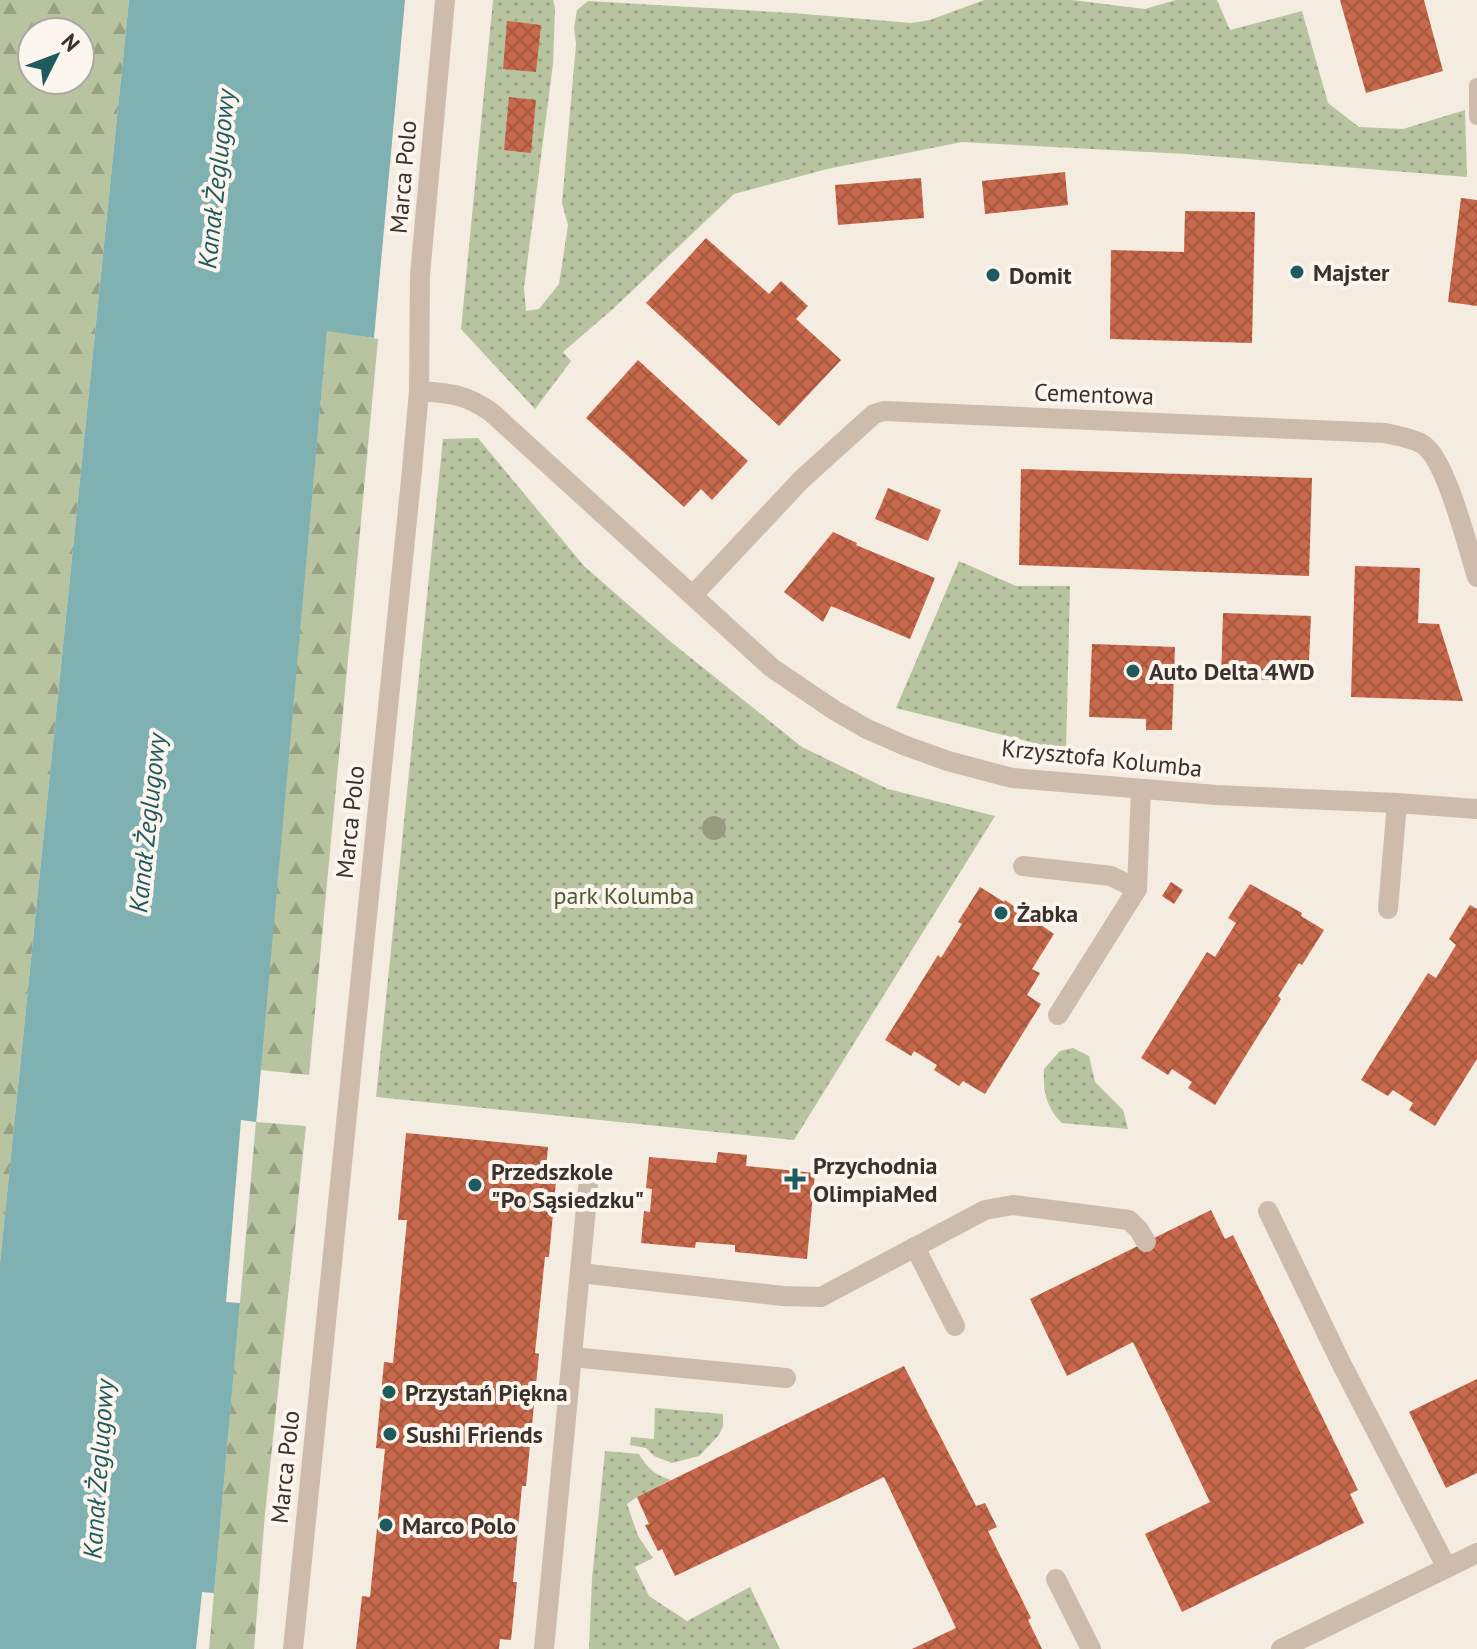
<svg xmlns="http://www.w3.org/2000/svg" width="1477" height="1649" font-family="'PT Sans',sans-serif">
<defs>
<pattern id="grass-dots" width="8" height="8" patternUnits="userSpaceOnUse" patternTransform="scale(2)"><rect width="8" height="8" fill="#b8c4a0"/><path d="M2 2h.1M6 6h.1" fill="none" stroke="#97a083" stroke-width="1.8" stroke-linecap="round"/></pattern>
<pattern id="forest-firs" width="22" height="20" patternUnits="userSpaceOnUse" patternTransform="scale(2)"><rect width="22" height="20" fill="#b8c4a0"/><path d="M5 1l3.5 6h-7zM16 11l3.5 6h-7z" fill="#97a083"/></pattern>
<pattern id="building-cross-hatch" width="8" height="8" patternUnits="userSpaceOnUse" patternTransform="scale(2)"><rect width="8" height="8" fill="#c8694b"/><path d="M0 0l8 8M0 8l8-8" fill="none" stroke="#a4573f"/></pattern>
</defs>
<rect width="100%" height="100%" fill="#f4ebe1"/>
<g fill="url(#grass-dots)">
<polygon points="493,0 553,0 555,8 553,64 524,288 526,311 539,309 559,284 568,225 562,203 576,44 574,28 577,10 588,1 793,13 911,23 930,20 984,0 1072,0 1145,9 1176,0 1217,0 1230,30 1302,11 1328,103 1359,127 1403,129 1465,110 1467,177 1186,154 962,142 827,169 734,194 614,308 563,352 571,361 535,409 461,329"/>
<polygon points="478,438 584,566 671,642 802,747 888,789 995,816 794,1140 376,1097 443,439"/>
<polygon points="959,561 1016,586 1070,586 1066,751 896,708"/>
<path d="M 1073,1048 L 1089,1056 L 1095,1082 L 1123,1110 L 1128,1129 L 1062,1123 C 1046,1107 1043,1091 1044,1069 L 1060,1051 Z"/>
<polygon points="655,1408 723,1414 723,1426 719,1435 699,1456 672,1463 654,1456 646,1448 630,1445 631,1437 654,1439"/>
<path d="M 605,1451 L 639,1454 C 647,1468 655,1475 671,1480 L 637,1497 L 627,1504 L 638,1536 L 653,1558 L 635,1567 L 649,1596 L 687,1621 L 750,1587 L 780,1649 L 589,1649 L 592,1579 Z"/>
</g>
<g fill="url(#forest-firs)" fill-rule="evenodd">
<path d="M 0,0 L 129,0 L 0,1263 ZM 32,32 L 80,32 L 80,80 L 32,80 Z"/>
<polygon points="327,330 378,339 309,1075 260,1070"/>
<polygon points="256,1122 306,1126 265,1514 254,1649 209,1649"/>
</g>
<polygon fill="#7fb0b2" points="129,0 405,0 374,338 327,331 209,1649 0,1649 0,1263"/>
<g fill="#f4ebe1">
<polygon points="241,1120 256,1122 240,1303 226,1302"/>
<polygon points="202,1592 214,1593 209,1649 196,1649"/>
</g>
<g fill="url(#building-cross-hatch)">
<polygon points="1340,0 1424,0 1443,71 1366,93"/>
<polygon points="507,21 541,25 536,72 503,69"/>
<polygon points="509,97 536,100 531,153 504,150"/>
<polygon points="1065,172 1068,205 985,214 982,181"/>
<polygon points="921,178 924,218 838,225 835,185"/>
<polygon points="1461,198 1477,200 1477,306 1448,302"/>
<polygon points="1185,211 1255,212 1252,343 1110,339 1111,250 1184,252"/>
<polygon points="706,238 769,294 781,281 808,306 796,319 841,360 779,426 646,303"/>
<polygon points="638,360 748,461 712,500 701,489 684,507 586,418"/>
<polygon points="1021,469 1312,478 1309,576 1019,565"/>
<polygon points="888,488 941,510 928,541 875,519"/>
<polygon points="833,532 857,543 856,545 935,578 910,639 831,606 823,622 784,592"/>
<polygon points="1355,566 1420,568 1418,623 1439,624 1463,701 1351,697"/>
<polygon points="1223,613 1311,616 1308,682 1221,678"/>
<polygon points="1092,644 1175,647 1172,730 1146,730 1146,719 1089,717"/>
<polygon points="1171,882 1183,890 1174,904 1162,896"/>
<polygon points="1250,884 1302,913 1301,916 1324,930 1302,965 1299,963 1278,996 1281,999 1215,1105 1188,1088 1192,1082 1172,1069 1168,1075 1141,1058 1207,952 1215,957 1236,923 1228,918"/>
<polygon points="980,887 1004,902 1005,900 1054,934 1032,969 1040,973 1027,995 1041,1004 985,1094 963,1081 959,1086 934,1070 937,1065 914,1051 911,1056 885,1040 938,955 941,958 962,924 958,922"/>
<polygon points="1470,905 1477,909 1477,1059 1435,1126 1409,1110 1413,1103 1393,1090 1388,1096 1361,1080 1428,973 1436,978 1456,945 1449,939"/>
<polygon points="406,1133 548,1147 545,1180 556,1181 549,1257 545,1257 535,1353 539,1354 526,1486 522,1486 513,1582 517,1582 511,1640 500,1639 499,1649 356,1649 362,1596 370,1597 385,1449 376,1448 384,1362 393,1363 400,1291 407,1220 398,1220"/>
<polygon points="718,1152 747,1155 746,1166 815,1173 807,1259 735,1252 735,1245 696,1242 695,1248 641,1243 644,1211 650,1212 652,1189 646,1188 649,1157 716,1163"/>
<polygon points="1211,1210 1225,1239 1233,1235 1358,1490 1350,1494 1364,1523 1182,1612 1145,1534 1210,1502 1133,1342 1067,1376 1030,1299"/>
<polygon points="904,1366 976,1506 985,1503 997,1527 988,1531 1031,1618 1028,1620 1042,1649 912,1649 956,1628 884,1477 675,1576 662,1549 658,1551 645,1525 649,1524 637,1497"/>
<polygon points="1477,1379 1477,1473 1446,1488 1409,1412"/>
</g>
<g fill="none" stroke-linecap="round" stroke-linejoin="round">
<polyline stroke="#cdbbac" stroke-width="16" points="1477,86 1477,117"/>
<g stroke="#cdbbac" stroke-width="20">
<path d="M 419,391 C 449,393 465,394 491,412 L 772,668 L 834,710 L 867,729 L 906,746 L 948,761 L 1012,778 L 1216,795 L 1397,803 L 1477,809"/>
<path d="M 693,595 L 801,480 L 874,414 L 884,411 L 1385,433 C 1397,436 1412,438 1422,444 C 1446,457 1468,549 1477,577"/>
<polyline points="1023,866 1111,876 1137,889"/>
<polyline points="1388,909 1397,803"/>
<polyline points="1058,1015 1137,889 1141,790"/>
<polyline points="1268,1211 1341,1363 1447,1568"/>
<polyline points="915,1247 955,1326"/>
<polyline points="580,1273 783,1296 821,1297 985,1210 1013,1205 1129,1220 1139,1230 1146,1242"/>
<polyline points="572,1357 786,1378"/>
<polyline points="1056,1579 1091,1649"/>
<polyline points="293,1649 412,470 419,391 420,275 445,0"/>
<polyline points="544,1649 588,1187"/>
<polyline points="1281,1649 1477,1553"/>
</g>
</g>
<circle fill="#969b7f" cx="714" cy="828" r="12"/>
<g fill="#1f5a5e" stroke="#fbf5ee" stroke-width="3">
<circle cx="1297" cy="272" r="8"/>
<circle cx="993" cy="275" r="8"/>
<circle cx="1133" cy="671" r="8"/>
<circle cx="1001" cy="913" r="8"/>
<path d="M791 1167h8v8h8v8h-8v8h-8v-8h-8v-8h8z"/>
<circle cx="475" cy="1185" r="8"/>
<circle cx="389" cy="1392" r="8"/>
<circle cx="390" cy="1434" r="8"/>
<circle cx="386" cy="1525" r="8"/>
</g>
<g text-anchor="middle" dominant-baseline="central" stroke-width="8" stroke-linejoin="round" paint-order="stroke">
<g font-size="24" fill="#3b302b" stroke="#fbf5ee">
<text transform="translate(403 177) rotate(-85)">Marca Polo</text>
<text transform="translate(1094 394) rotate(2)">Cementowa</text>
<text transform="translate(1102 758) rotate(6)">Krzysztofa Kolumba</text>
<text transform="translate(350 822) rotate(-84)">Marca Polo</text>
<text transform="translate(285 1467) rotate(-84)">Marca Polo</text>
</g>
<g font-size="24" font-weight="bold" fill="#3b302b" stroke="#fbf5ee" text-anchor="start">
<text x="1313" y="272">Majster</text>
<text x="1009" y="275">Domit</text>
<text x="1149" y="671">Auto Delta 4WD</text>
<text x="1017" y="913">Żabka</text>
<text x="813" y="1165">Przychodnia<tspan x="813" dy="28">OlimpiaMed</tspan></text>
<text x="491" y="1171">Przedszkole<tspan x="491" dy="28">"Po Sąsiedzku"</tspan></text>
<text x="405" y="1392">Przystań Piękna</text>
<text x="406" y="1434">Sushi Friends</text>
<text x="402" y="1525">Marco Polo</text>
</g>
<g font-size="24" fill="#4a5a2e" stroke="#fbf5ee">
<text x="624" y="895">park Kolumba</text>
</g>
<g font-size="26" font-style="italic" fill="#1f5a5e" stroke="#fbf5ee">
<text transform="translate(216 179) rotate(-84)">Kanał Żeglugowy</text>
<text transform="translate(147 823) rotate(-84)">Kanał Żeglugowy</text>
<text transform="translate(98 1469) rotate(-86)">Kanał Żeglugowy</text>
</g>
</g>
<g transform="translate(56 56) rotate(48)"><circle r="38" fill="#fbf5ee" stroke="#aea6a0" stroke-width="2"/>
<path d="M0-6L14 30L0 20L-14 30Z" fill="#1f5a5e"/>
<text y="-12" font-size="22" font-weight="bold" text-anchor="middle" fill="#3b302b">N</text>
</g>
</svg>
